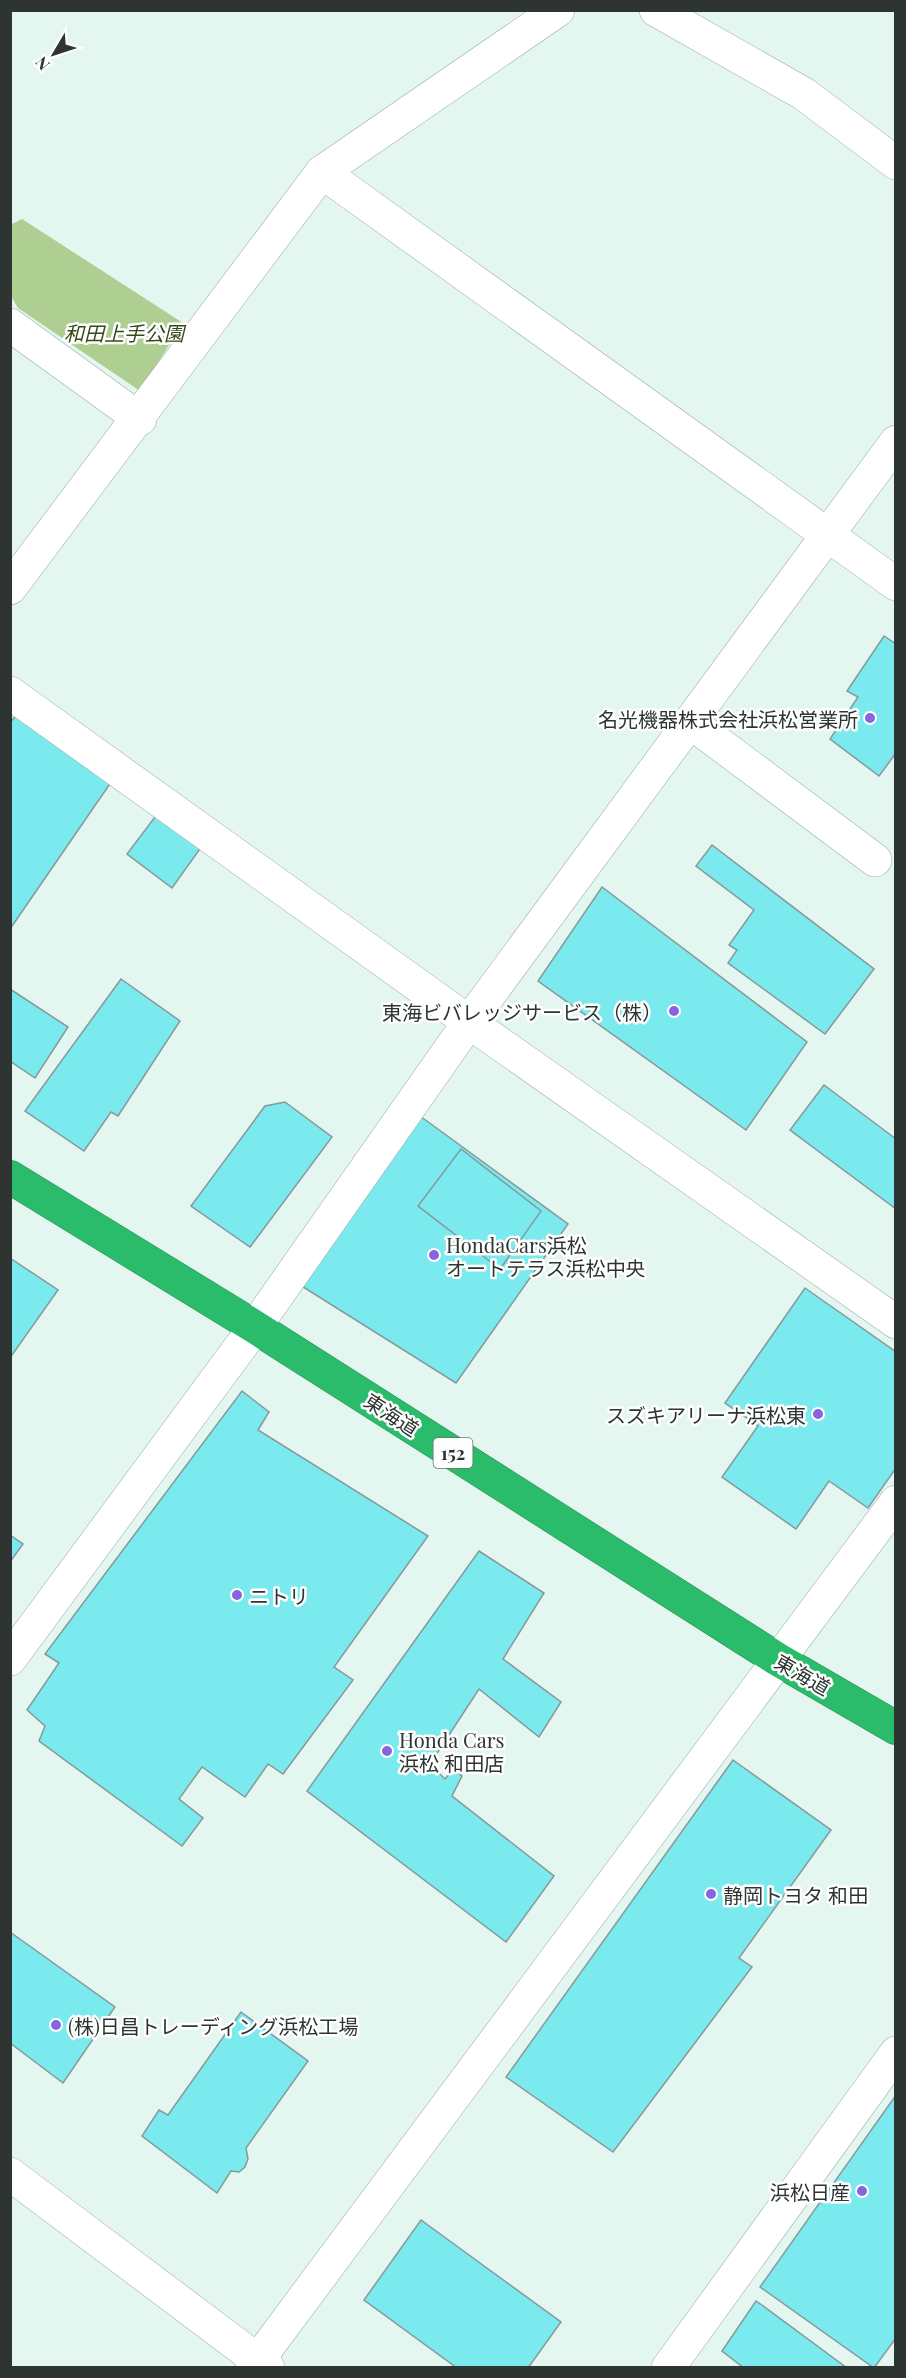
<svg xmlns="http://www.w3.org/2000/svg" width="906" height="2378" font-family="'Playfair Display','Noto Sans JP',serif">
<rect width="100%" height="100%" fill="#e4f6f0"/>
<polygon fill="#afce91" points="22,219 183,323 140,391 18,308 11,296 10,225"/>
<g fill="#7beaef" stroke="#869899" stroke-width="1.5">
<polygon points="884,636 896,644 896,753 879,776 830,739 858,697 847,691"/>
<polygon points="21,709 114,778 10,929 10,723"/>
<polygon points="158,813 202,846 172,888 127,854"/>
<polygon points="712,845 874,969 825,1034 728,963 737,950 729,945 754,910 696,866"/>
<polygon points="602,887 807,1042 746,1130 538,981"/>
<polygon points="121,979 180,1021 118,1116 111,1112 84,1151 25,1111"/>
<polygon points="10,989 68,1027 35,1078 10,1061"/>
<polygon points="824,1085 896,1139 896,1209 790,1130"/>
<polygon points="285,1102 332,1137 250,1247 191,1206 265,1106"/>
<polygon points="420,1116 568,1224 456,1383 300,1285"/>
<polygon points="461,1149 541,1211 500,1269 418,1206"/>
<polygon points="10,1258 58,1290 10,1358"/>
<polygon points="805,1288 896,1352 896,1468 868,1508 829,1481 796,1529 722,1477 758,1426 725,1403"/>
<polygon points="242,1391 269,1412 258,1430 428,1536 334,1667 353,1680 283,1774 268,1764 245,1797 202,1767 179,1799 203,1818 182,1846 39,1741 45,1726 27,1710 59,1663 45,1654"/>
<polygon points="10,1535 23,1544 10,1562"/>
<polygon points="479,1551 544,1593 503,1659 561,1702 539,1737 479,1689 430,1764 445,1779 453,1769 462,1776 452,1796 554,1876 506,1942 307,1791"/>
<polygon points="733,1760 831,1830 739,1958 752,1967 613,2152 506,2077"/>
<polygon points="10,1932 115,2007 63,2083 10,2043"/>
<polygon points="241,2012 308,2061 246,2148 248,2159 245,2167 239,2172 231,2171 217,2193 142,2136 159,2110 168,2115"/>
<polygon points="896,2095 896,2338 874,2368 760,2287"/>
<polygon points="421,2220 561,2322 528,2368 457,2368 364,2300"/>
<polygon points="756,2301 762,2305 847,2368 744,2368 722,2351"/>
</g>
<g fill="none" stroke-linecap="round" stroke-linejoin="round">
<g stroke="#9aaba6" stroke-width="34">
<g id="minor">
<polyline points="656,10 804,94 896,163"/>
<polyline points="322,172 558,10"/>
<polyline points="10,325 140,419"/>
<polyline points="10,588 322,172 896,584"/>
<polyline points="10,693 469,1022 896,1322"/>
<polyline points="690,722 875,860"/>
<polyline points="10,1659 255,1327 469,1022 896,442"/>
<polyline points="10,2174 268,2368"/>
<polyline points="252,2368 896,1502"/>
<polyline points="668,2368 896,2053"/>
</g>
</g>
<g stroke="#2b8c56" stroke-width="34">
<polyline id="highway" points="10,1177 255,1327 777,1659 896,1728"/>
</g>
<use href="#minor" stroke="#fff" stroke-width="33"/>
<use href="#highway" stroke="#2abc6a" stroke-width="33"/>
</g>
<g fill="#8665e0" stroke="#fefefe" stroke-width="2">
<circle cx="870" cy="718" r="6"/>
<circle cx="674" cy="1011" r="6"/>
<circle cx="434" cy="1255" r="6"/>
<circle cx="818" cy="1414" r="6"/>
<circle cx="237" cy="1595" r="6"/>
<circle cx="387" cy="1751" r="6"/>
<circle cx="711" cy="1894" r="6"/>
<circle cx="56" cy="2025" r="6"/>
<circle cx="862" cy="2191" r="6"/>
</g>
<g text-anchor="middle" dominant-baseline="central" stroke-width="5" stroke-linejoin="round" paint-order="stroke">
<rect fill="#fefefe" stroke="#6c716f" stroke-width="1.5" x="433.5" y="1438" width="39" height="30" rx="4.5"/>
<g font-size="18" font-weight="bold" fill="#2d3432">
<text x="453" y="1453">152</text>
</g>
<g font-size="20" font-style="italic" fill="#344a19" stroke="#fefefe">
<text x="124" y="332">和田上手公園</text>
</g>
<g font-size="20" fill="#2d3432" stroke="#fefefe" text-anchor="start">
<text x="858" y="718" text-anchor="end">名光機器株式会社浜松営業所</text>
<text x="662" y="1011" text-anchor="end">東海ビバレッジサービス（株）</text>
<text x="446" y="1244">HondaCars浜松<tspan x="446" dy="23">オートテラス浜松中央</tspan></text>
<text x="806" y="1414" text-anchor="end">スズキアリーナ浜松東</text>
<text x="249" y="1595">ニトリ</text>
<text x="399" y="1739">Honda Cars<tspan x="399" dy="23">浜松 和田店</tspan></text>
<text x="723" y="1894">静岡トヨタ 和田</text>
<text x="68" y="2025">(株)日昌トレーディング浜松工場</text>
<text x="850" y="2191" text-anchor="end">浜松日産</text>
</g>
<g font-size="20" fill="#2d3432" stroke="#fefefe">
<text transform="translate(392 1414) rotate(33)">東海道</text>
<text transform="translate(803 1674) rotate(30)">東海道</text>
</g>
</g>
<rect width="906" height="2378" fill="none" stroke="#2d3432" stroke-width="24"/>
<g transform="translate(54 54) rotate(231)" stroke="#fefefe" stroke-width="4.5" paint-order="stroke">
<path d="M0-4.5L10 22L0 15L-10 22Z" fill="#2d3432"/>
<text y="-9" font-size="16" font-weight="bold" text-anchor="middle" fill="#2d3432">N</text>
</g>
</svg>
